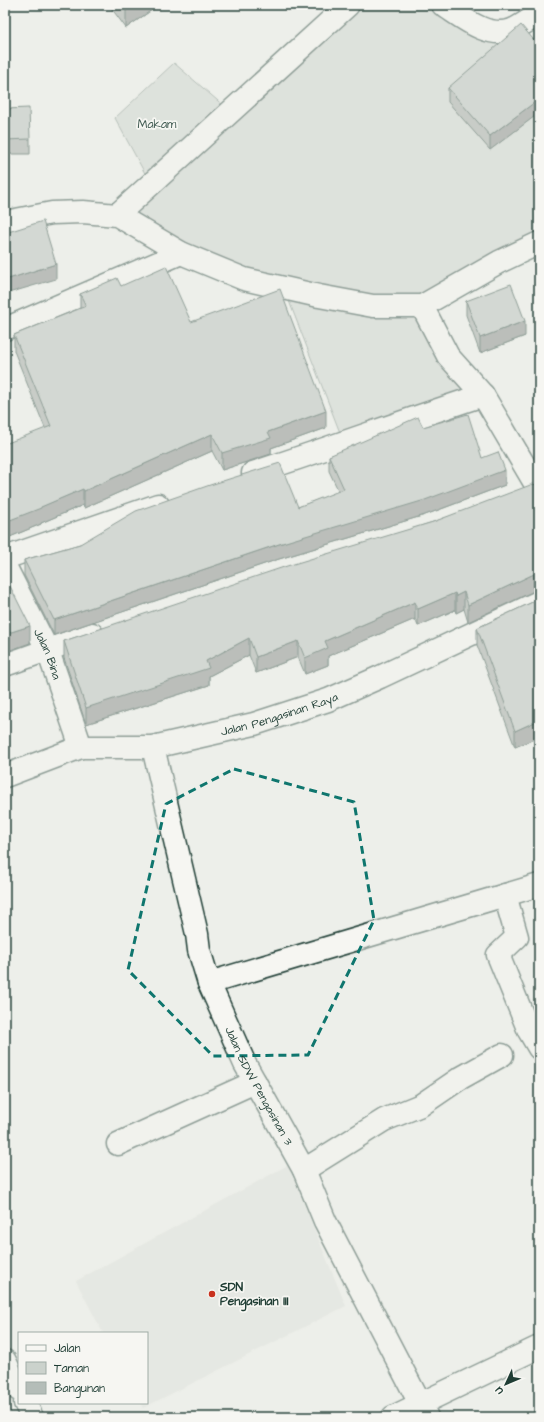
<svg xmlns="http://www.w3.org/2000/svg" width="544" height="1422" font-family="'Architects Daughter',sans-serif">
<rect width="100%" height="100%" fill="#edefea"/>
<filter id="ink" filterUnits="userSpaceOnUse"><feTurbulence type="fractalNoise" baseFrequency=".025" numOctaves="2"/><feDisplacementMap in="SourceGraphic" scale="8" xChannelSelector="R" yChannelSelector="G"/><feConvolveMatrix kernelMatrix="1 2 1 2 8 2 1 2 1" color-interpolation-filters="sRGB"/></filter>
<g filter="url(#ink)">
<polygon fill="#dce0db" points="288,1165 346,1306 143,1408 140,1403 147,1403 147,1333 103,1333 76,1281"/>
<g fill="#cbd2cc" stroke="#758880">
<polygon points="348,5 443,5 511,30 490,150 539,113 539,243 422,306 483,395 344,443 284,288 117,215"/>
<polygon points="174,63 225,107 148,179 115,118"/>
</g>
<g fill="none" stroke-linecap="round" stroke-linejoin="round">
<g stroke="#1f3d34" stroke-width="25">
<g id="minor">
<path d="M 443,5 C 462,17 487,39 512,30 C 521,26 530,19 539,14"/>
<polyline points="117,215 348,5"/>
<polyline points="5,222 52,213 83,212 117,215 181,253 244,279 319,296 373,306 422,306 499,262 539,243"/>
<polyline points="422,306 448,356 483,395 539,490"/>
<polyline points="5,329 181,253"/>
<path d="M 253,473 C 330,448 406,420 483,395"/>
<polyline points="5,558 158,505"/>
<path id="s1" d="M 5,566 L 48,651 L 81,747"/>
<polyline points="5,665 92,634"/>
<path id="s2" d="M 153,747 L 197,934 L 199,950 L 209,983 L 245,1064 L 304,1170 L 325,1221 L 427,1417"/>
<path id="s3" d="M 5,776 L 81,747 L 153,747 L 254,724 L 328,700 L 380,677 L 539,602"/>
<polyline points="505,895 517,937 498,955 529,1031 539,1048"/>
<polyline points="209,983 539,885"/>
<polyline points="118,1144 255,1082"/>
<polyline points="304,1170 384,1120 421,1105 459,1079 502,1055"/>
<polyline points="5,1361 19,1390"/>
<polyline points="25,1403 32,1417"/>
<polyline points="393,1417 539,1347"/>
</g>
</g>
<use href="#minor" stroke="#f6f6f2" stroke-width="22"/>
</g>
<g fill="#9ba39e" stroke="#1f3d34">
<polygon points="109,5 159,5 126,28"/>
<polygon points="539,46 490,150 448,102 448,88"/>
<polygon points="5,109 30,139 30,154 5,154"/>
<polygon points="121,286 191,322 326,428 271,448 271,454 222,470 212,451 84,508 83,505 41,523 41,524 5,539 45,428 14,351 14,335 80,308 80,294"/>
<polygon points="466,301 525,336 480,353 466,315"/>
<polygon points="423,427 482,458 505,485 425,515 279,559 54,635 24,575 24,560 80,544 298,507 339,492 329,471 329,456"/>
<polygon points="539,486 539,590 534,591 468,622 464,609 456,613 455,610 418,626 415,619 328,656 328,665 305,674 298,657 256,673 249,655 209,676 209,685 86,724 64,658 64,641 433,522"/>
<polygon points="539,599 539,737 515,747 477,645 477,628"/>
</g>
<g fill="#7e8481" stroke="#1f3d34">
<polygon points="132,5 159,5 126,28 126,9"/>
<polygon points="539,99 539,113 490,150 490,136"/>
<polygon points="56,264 56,279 5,294 5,280"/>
<polygon points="525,321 525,336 480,353 480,338"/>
<polygon points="326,411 326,428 271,448 271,454 222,470 222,453 268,432"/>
<polygon points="212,434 212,451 84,508 84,491"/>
<polygon points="505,470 505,485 425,515 279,559 54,635 54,620 279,544"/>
<polygon points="83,489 83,505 41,523 41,524 5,539 5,522"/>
<polygon points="534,574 534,591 468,622 468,605"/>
<polygon points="464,592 464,609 456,613 456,596"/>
<polygon points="455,593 455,610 418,626 418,609"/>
<polygon points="415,602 415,619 328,656 328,665 305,674 305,658 325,641"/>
<polygon points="30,626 30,643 5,652 5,634"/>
<polygon points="249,638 249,655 209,676 209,685 86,724 86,708 206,661"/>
<polygon points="298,641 298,657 256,673 256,657"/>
<polygon points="539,720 539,737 515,747 515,731"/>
</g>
<g fill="#b4bdb8" stroke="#1f3d34">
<polygon points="124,5 132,5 126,9"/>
<polygon points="521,25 539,46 539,99 490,136 448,88"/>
<polygon points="29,108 30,139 5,140 5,109"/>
<polygon points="43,221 56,264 5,280 5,233"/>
<polygon points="166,266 191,322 280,289 326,411 268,432 271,438 222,453 212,434 84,491 83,489 41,507 41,508 5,522 5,444 51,426 14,335 86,306 80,294 117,278 121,286"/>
<polygon points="511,284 525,321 480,338 466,301"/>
<polygon points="468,414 482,458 498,452 505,470 425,500 279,544 54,620 24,560 80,544 136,511 210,485 280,463 298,507 344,489 329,456 418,417 423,427"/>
<polygon points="533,484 539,486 539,573 534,574 468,605 464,592 456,596 455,593 418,609 415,602 325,641 328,648 305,658 298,641 256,657 249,638 206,661 209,668 86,708 64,641 287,566 433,522"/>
<polygon points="5,576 30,626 5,634"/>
<polygon points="539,599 539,720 515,731 477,628"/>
</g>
</g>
<path d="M0 0H544V1422H0ZM 234,769 L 354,802 L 374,920 L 308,1055 L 213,1056 L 128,970 L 166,804 Z" fill="#edefea" fill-opacity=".55" fill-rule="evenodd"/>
<path fill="none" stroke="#0f766e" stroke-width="3" stroke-dasharray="8 5" stroke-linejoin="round" d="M 234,769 L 354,802 L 374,920 L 308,1055 L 213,1056 L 128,970 L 166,804 Z"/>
<circle fill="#c8321e" stroke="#f6f6f2" stroke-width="1.5" cx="212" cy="1294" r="4"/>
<g text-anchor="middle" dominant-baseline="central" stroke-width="3.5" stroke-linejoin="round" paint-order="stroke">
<g font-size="12" fill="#415b52" stroke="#f6f6f2">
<text x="157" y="124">Makam</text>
</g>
<g font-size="12" fill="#1f3d34" stroke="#f6f6f2">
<text stroke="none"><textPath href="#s1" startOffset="98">Jalan Bina</textPath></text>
<text stroke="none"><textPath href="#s3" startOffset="284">Jalan Pengasinan Raya</textPath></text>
<text stroke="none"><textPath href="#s2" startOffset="357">Jalan SDW Pengasinan 3</textPath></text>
</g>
<g font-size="12" font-weight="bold" fill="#1f3d34" stroke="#f6f6f2" text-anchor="start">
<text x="220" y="1287">SDN<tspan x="220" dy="14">Pengasinan III</tspan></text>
</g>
</g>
<rect width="544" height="1422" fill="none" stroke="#f6f6f2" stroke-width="20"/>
<rect x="10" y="10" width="524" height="1402" fill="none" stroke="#1f3d34" stroke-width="1.5" filter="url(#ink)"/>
<rect x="18" y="1332" width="130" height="72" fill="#f6f6f2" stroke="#a0aca6"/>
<rect x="26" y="1345" width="20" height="6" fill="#f6f6f2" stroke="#a0aca6"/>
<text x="54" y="1352" font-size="12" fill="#1f3d34">Jalan</text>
<rect x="26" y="1362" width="20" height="12" fill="#cbd2cc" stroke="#a0aca6"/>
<text x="54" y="1372" font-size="12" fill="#1f3d34">Taman</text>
<rect x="26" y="1382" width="20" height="12" fill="#b4bdb8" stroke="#a0aca6"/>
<text x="54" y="1392" font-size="12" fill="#1f3d34">Bangunan</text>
<g transform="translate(506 1384) rotate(226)" stroke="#f6f6f2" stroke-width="3" paint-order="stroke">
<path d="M0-3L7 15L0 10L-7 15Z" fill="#1f3d34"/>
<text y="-6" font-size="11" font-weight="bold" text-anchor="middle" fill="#1f3d34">U</text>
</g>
</svg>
